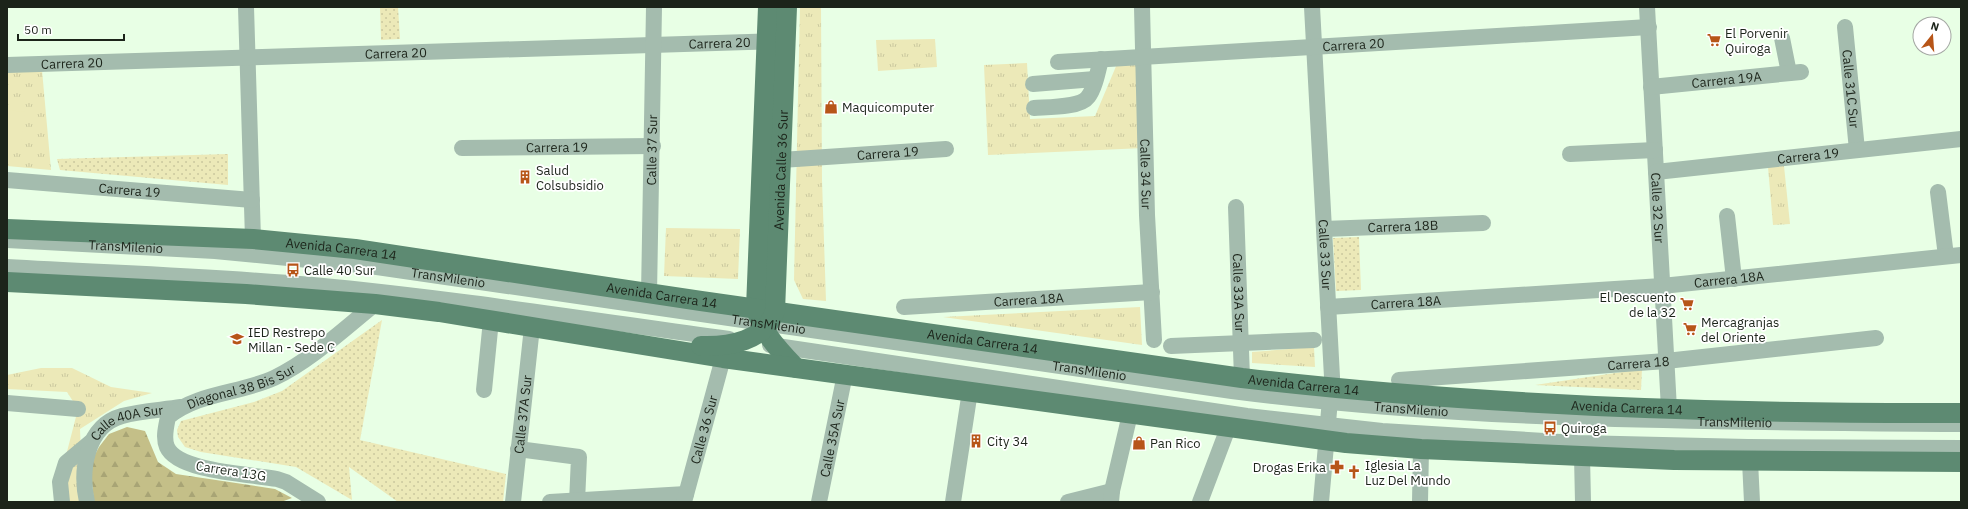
<svg xmlns="http://www.w3.org/2000/svg" width="1968" height="509" font-family="'IBM Plex Sans',sans-serif">
<defs>
<pattern id="grass-dots" width="8" height="8" patternUnits="userSpaceOnUse"><rect width="8" height="8" fill="#ece9b8"/><path d="M2 2h.1M6 6h.1" fill="none" stroke="#cac89e" stroke-width="1.8" stroke-linecap="round"/></pattern>
<pattern id="forest-firs" width="22" height="20" patternUnits="userSpaceOnUse"><rect width="22" height="20" fill="#c4bf88"/><path d="M5 1l3.5 6h-7zM16 11l3.5 6h-7z" fill="#a8a475"/></pattern>
<pattern id="park-tufts" width="24" height="20" patternUnits="userSpaceOnUse"><rect width="24" height="20" fill="#ece9b8"/><path d="M3 7l-1-3M5 7V3M7 7l1-3M15 17l-1-3M17 17v-4M19 17l1-3" fill="none" stroke="#cac89e"/></pattern>
</defs>
<rect width="100%" height="100%" fill="#e8ffe5"/>
<g fill="url(#grass-dots)">
<polygon points="380,7 398,7 400,39 381,40"/>
<polygon points="228,154 228,185 60,170 57,159"/>
<polygon points="1359,237 1361,290 1336,291 1333,238"/>
<polygon points="382,320 360,440 506,474 503,502 398,502 349,467 352,500 296,467 201,452 185,447 178,437 177,430 181,421 254,402 282,391"/>
<polygon points="1642,369 1641,390 1535,385"/>
</g>
<polygon fill="url(#forest-firs)" points="127,427 145,431 158,462 176,474 275,489 292,498 281,502 94,502 90,464 99,447 109,434"/>
<g fill="url(#park-tufts)">
<polygon points="800,7 821,7 822,180 826,301 803,299 794,280"/>
<polygon points="935,39 937,67 878,71 876,40"/>
<polygon points="1027,63 1030,119 1095,116 1117,64 1140,63 1144,148 988,155 984,65"/>
<polygon points="42,70 51,170 7,166 7,71"/>
<polygon points="1784,166 1790,224 1773,225 1768,167"/>
<polygon points="666,228 740,229 738,279 664,276"/>
<polygon points="1140,307 1142,345 943,317"/>
<polygon points="1314,347 1315,367 1252,363 1252,352"/>
<polygon points="41,368 72,368 111,387 152,393 124,401 80,429 83,502 65,502 62,471 78,409 67,392 7,389 7,375"/>
</g>
<polygon fill="#ece9b8" points="7,110 25,112 20,152 7,151"/>
<g fill="none" stroke-linecap="round" stroke-linejoin="round">
<g stroke="#a4bcae" stroke-width="16">
<polyline points="246,7 253,239"/>
<path id="s1" d="M 1142,7 L 1147,215 L 1154,340"/>
<path id="s2" d="M 1312,7 L 1332,377 L 1321,502"/>
<path id="s3" d="M 1647,7 L 1669,409"/>
<path id="s4" d="M 1845,27 L 1857,150"/>
<polyline points="1782,38 1789,73"/>
<path id="s5" d="M 1058,62 L 1649,27"/>
<path id="s6" d="M 7,65 L 778,41"/>
<polyline points="1033,84 1095,79"/>
<path id="s7" d="M 1651,87 L 1801,72"/>
<path d="M 1034,108 C 1047,107 1080,108 1088,97 C 1095,88 1098,71 1101,59"/>
<path id="s8" d="M 462,148 L 653,146"/>
<polyline points="1570,154 1655,150"/>
<path id="s9" d="M 781,160 L 946,149"/>
<path id="s10" d="M 1656,172 L 1961,139"/>
<path id="s11" d="M 7,180 L 252,200"/>
<polyline points="1938,192 1946,256"/>
<path id="s12" d="M 1236,207 L 1242,378"/>
<polyline points="1727,216 1734,279"/>
<path id="s13" d="M 1324,229 L 1483,223"/>
<path id="s14" d="M 7,240 L 215,251 L 370,266 L 1232,391 C 1473,422 1718,422 1961,424"/>
<path d="M 7,267 C 109,273 211,276 313,285 C 452,298 591,320 729,339"/>
<path id="s15" d="M 649,294 L 654,7"/>
<path id="s16" d="M 904,307 L 1152,292"/>
<path id="s17" d="M 1328,307 L 1662,286 L 1961,255"/>
<polyline points="770,345 1247,416 1382,431 1577,443 1748,447 1961,448"/>
<polyline points="1171,346 1314,340"/>
<path id="s18" d="M 1399,380 L 1666,361 L 1876,338"/>
<polyline points="484,390 491,320"/>
<polyline points="7,403 78,409"/>
<polyline points="518,449 579,457 577,502"/>
<polyline points="1582,456 1583,502"/>
<polyline points="1750,461 1752,502"/>
<polyline points="62,502 60,482 66,463 91,442"/>
<path id="s19" d="M 87,502 C 80,471 86,426 122,416 C 141,411 162,410 181,407"/>
<path id="s20" d="M 318,502 L 286,482 L 277,479 C 251,474 178,472 167,447 C 163,438 166,427 168,417 C 199,392 239,394 274,378 C 310,361 344,329 375,304"/>
<path id="s21" d="M 513,502 L 532,327"/>
<polyline points="550,502 686,494"/>
<path id="s22" d="M 684,502 L 723,358"/>
<path id="s23" d="M 819,502 L 845,374"/>
<polyline points="953,502 970,391"/>
<polyline points="1068,502 1112,491"/>
<polyline points="1111,502 1112,491 1130,414"/>
<polyline points="1200,502 1228,428"/>
<polyline points="1420,502 1421,449"/>
</g>
<g stroke="#5d8a72" stroke-width="20">
<path d="M 768,7 L 756,308 C 762,333 779,350 796,368"/>
<path id="s24" d="M 7,229 L 253,239 L 355,249 L 701,301 L 1242,378 C 1481,406 1721,414 1961,413"/>
<polyline points="7,282 246,294 375,304 439,312 723,358 1346,443 1421,449 1674,460 1961,462"/>
<path id="s25" d="M 701,346 C 728,347 766,341 775,311 L 787,7"/>
</g>
</g>
<defs>
<g id="supermarket-bare" transform="scale(1.08)"><path d="M-6-5.5h2.5l.6 2H6L4.5 2H-2.5L-4.4-4H-6ZM-1.5 3.2a1.3 1.3 0 1 0 .1 0ZM3 3.2a1.3 1.3 0 1 0 .1 0Z" fill="#b75518" stroke="#fff" stroke-width="2.5" paint-order="stroke"/></g>
<g id="shop-bare" transform="scale(1.08)"><path d="M-5-2.5h2.3a2.7 3.5 0 0 1 5.4 0H5L5.5 6h-11ZM-1.5-2.5h3a1.5 2.3 0 0 0-3 0Z" fill="#b75518" stroke="#fff" stroke-width="2.5" paint-order="stroke"/></g>
<g id="building-bare" transform="scale(1.08)"><path d="M-4-6H4V6H1V3H-1V6H-4ZM-2.5-4.3h1.7v1.8h-1.7ZM.8-4.3h1.7v1.8H.8ZM-2.5-1h1.7V.8h-1.7ZM.8-1h1.7V.8H.8Z" fill="#b75518" stroke="#fff" stroke-width="2.5" paint-order="stroke"/></g>
<g id="bus-bare" transform="scale(1.08)"><path d="M-5-6H5V4H4V6H2V4H-2V6H-4V4H-5ZM-3.5-4V0h7V-4ZM-3.5 1.2v1.5H-2V1.2ZM2 1.2v1.5H3.5V1.2Z" fill="#b75518" stroke="#fff" stroke-width="2.5" paint-order="stroke"/></g>
<g id="school-bare" transform="scale(1.08)"><path d="M0-5L7-2L0 1L-7-2ZM-4 1L0 2.5L4 1V4Q0 6-4 4Z" fill="#b75518" stroke="#fff" stroke-width="2.5" paint-order="stroke"/></g>
<g id="pharmacy-bare" transform="scale(1.08)"><path d="M-2-6h4v4h4v4h-4v4h-4v-4h-4v-4h4Z" fill="#b75518" stroke="#fff" stroke-width="2.5" paint-order="stroke"/></g>
<g id="church-bare" transform="scale(1.08)"><path d="M-1.2-6h2.4v3.5h3.3v2.4h-3.3V6h-2.4V-.1h-3.3v-2.4h3.3Z" fill="#b75518" stroke="#fff" stroke-width="2.5" paint-order="stroke"/></g>
</defs>
<g fill-rule="evenodd">
<use href="#supermarket-bare" x="1714" y="40"/>
<use href="#shop-bare" x="831" y="107"/>
<use href="#building-bare" x="525" y="177"/>
<use href="#bus-bare" x="293" y="270"/>
<use href="#supermarket-bare" x="1687" y="304"/>
<use href="#supermarket-bare" x="1690" y="329"/>
<use href="#school-bare" x="237" y="339"/>
<use href="#bus-bare" x="1550" y="428"/>
<use href="#building-bare" x="976" y="441"/>
<use href="#shop-bare" x="1139" y="443"/>
<use href="#pharmacy-bare" x="1337" y="467"/>
<use href="#church-bare" x="1354" y="472"/>
</g>
<g text-anchor="middle" dominant-baseline="central" stroke-width="3.5" stroke-linejoin="round" paint-order="stroke">
<g font-size="13" fill="#1c241a" stroke="#fff" text-anchor="start">
<text x="1725" y="33">El Porvenir<tspan x="1725" dy="15">Quiroga</tspan></text>
<text x="842" y="107">Maquicomputer</text>
<text x="536" y="170">Salud<tspan x="536" dy="15">Colsubsidio</tspan></text>
<text x="304" y="270">Calle 40 Sur</text>
<text x="1676" y="297" text-anchor="end">El Descuento<tspan x="1676" dy="15">de la 32</tspan></text>
<text x="1701" y="322">Mercagranjas<tspan x="1701" dy="15">del Oriente</tspan></text>
<text x="248" y="332">IED Restrepo<tspan x="248" dy="15">Millan - Sede C</tspan></text>
<text x="1561" y="428">Quiroga</text>
<text x="987" y="441">City 34</text>
<text x="1150" y="443">Pan Rico</text>
<text x="1365" y="465">Iglesia La<tspan x="1365" dy="15">Luz Del Mundo</tspan></text>
<text x="1326" y="467" text-anchor="end">Drogas Erika</text>
</g>
<g font-size="13" fill="#1c241a" stroke="#fff">
<text stroke="none"><textPath href="#s6" startOffset="713">Carrera 20</textPath></text>
<text stroke="none"><textPath href="#s5" startOffset="296">Carrera 20</textPath></text>
<text stroke="none"><textPath href="#s6" startOffset="389">Carrera 20</textPath></text>
<text stroke="none"><textPath href="#s6" startOffset="65">Carrera 20</textPath></text>
<text stroke="none"><textPath href="#s7" startOffset="76">Carrera 19A</textPath></text>
<text stroke="none"><textPath href="#s4" startOffset="62">Calle 31C Sur</textPath></text>
<text stroke="none"><textPath href="#s8" startOffset="95">Carrera 19</textPath></text>
<text stroke="none"><textPath href="#s15" startOffset="144">Calle 37 Sur</textPath></text>
<text stroke="none"><textPath href="#s9" startOffset="107">Carrera 19</textPath></text>
<text stroke="none"><textPath href="#s10" startOffset="153">Carrera 19</textPath></text>
<text stroke="none"><textPath href="#s25" startOffset="229">Avenida Calle 36 Sur</textPath></text>
<text stroke="none"><textPath href="#s1" startOffset="167">Calle 34 Sur</textPath></text>
<text stroke="none"><textPath href="#s11" startOffset="123">Carrera 19</textPath></text>
<text stroke="none"><textPath href="#s3" startOffset="201">Calle 32 Sur</textPath></text>
<text stroke="none"><textPath href="#s13" startOffset="79">Carrera 18B</textPath></text>
<text stroke="none"><textPath href="#s14" startOffset="119">TransMilenio</textPath></text>
<text stroke="none"><textPath href="#s24" startOffset="335">Avenida Carrera 14</textPath></text>
<text stroke="none"><textPath href="#s2" startOffset="248">Calle 33 Sur</textPath></text>
<text stroke="none"><textPath href="#s14" startOffset="443">TransMilenio</textPath></text>
<text stroke="none"><textPath href="#s17" startOffset="402">Carrera 18A</textPath></text>
<text stroke="none"><textPath href="#s12" startOffset="86">Calle 33A Sur</textPath></text>
<text stroke="none"><textPath href="#s24" startOffset="659">Avenida Carrera 14</textPath></text>
<text stroke="none"><textPath href="#s16" startOffset="125">Carrera 18A</textPath></text>
<text stroke="none"><textPath href="#s17" startOffset="78">Carrera 18A</textPath></text>
<text stroke="none"><textPath href="#s14" startOffset="767">TransMilenio</textPath></text>
<text stroke="none"><textPath href="#s24" startOffset="983">Avenida Carrera 14</textPath></text>
<text stroke="none"><textPath href="#s18" startOffset="240">Carrera 18</textPath></text>
<text stroke="none"><textPath href="#s14" startOffset="1091">TransMilenio</textPath></text>
<text stroke="none"><textPath href="#s20" startOffset="275">Diagonal 38 Bis Sur</textPath></text>
<text stroke="none"><textPath href="#s24" startOffset="1307">Avenida Carrera 14</textPath></text>
<text stroke="none"><textPath href="#s24" startOffset="1631">Avenida Carrera 14</textPath></text>
<text stroke="none"><textPath href="#s14" startOffset="1415">TransMilenio</textPath></text>
<text stroke="none"><textPath href="#s21" startOffset="88">Calle 37A Sur</textPath></text>
<text stroke="none"><textPath href="#s14" startOffset="1739">TransMilenio</textPath></text>
<text stroke="none"><textPath href="#s19" startOffset="104">Calle 40A Sur</textPath></text>
<text stroke="none"><textPath href="#s22" startOffset="75">Calle 36 Sur</textPath></text>
<text stroke="none"><textPath href="#s23" startOffset="65">Calle 35A Sur</textPath></text>
<text transform="translate(231 471) rotate(9)">Carrera 13G</text>
</g>
</g>
<rect width="1968" height="509" fill="none" stroke="#1c241a" stroke-width="16"/>
<g transform="translate(1932 36) rotate(17)"><circle r="19" fill="#ffffff" stroke="#a4a7a3"/>
<path d="M0-3L7 15L0 10L-7 15Z" fill="#b75518"/>
<text y="-6" font-size="11" font-weight="bold" text-anchor="middle" fill="#1c241a">N</text>
</g>
<path d="M18 34v6h106v-6" fill="none" stroke="#1c241a" stroke-width="2"/>
<text x="24" y="34" font-size="12" fill="#1c241a" stroke="#ffffff" stroke-width="3" paint-order="stroke">50 m</text>
</svg>
